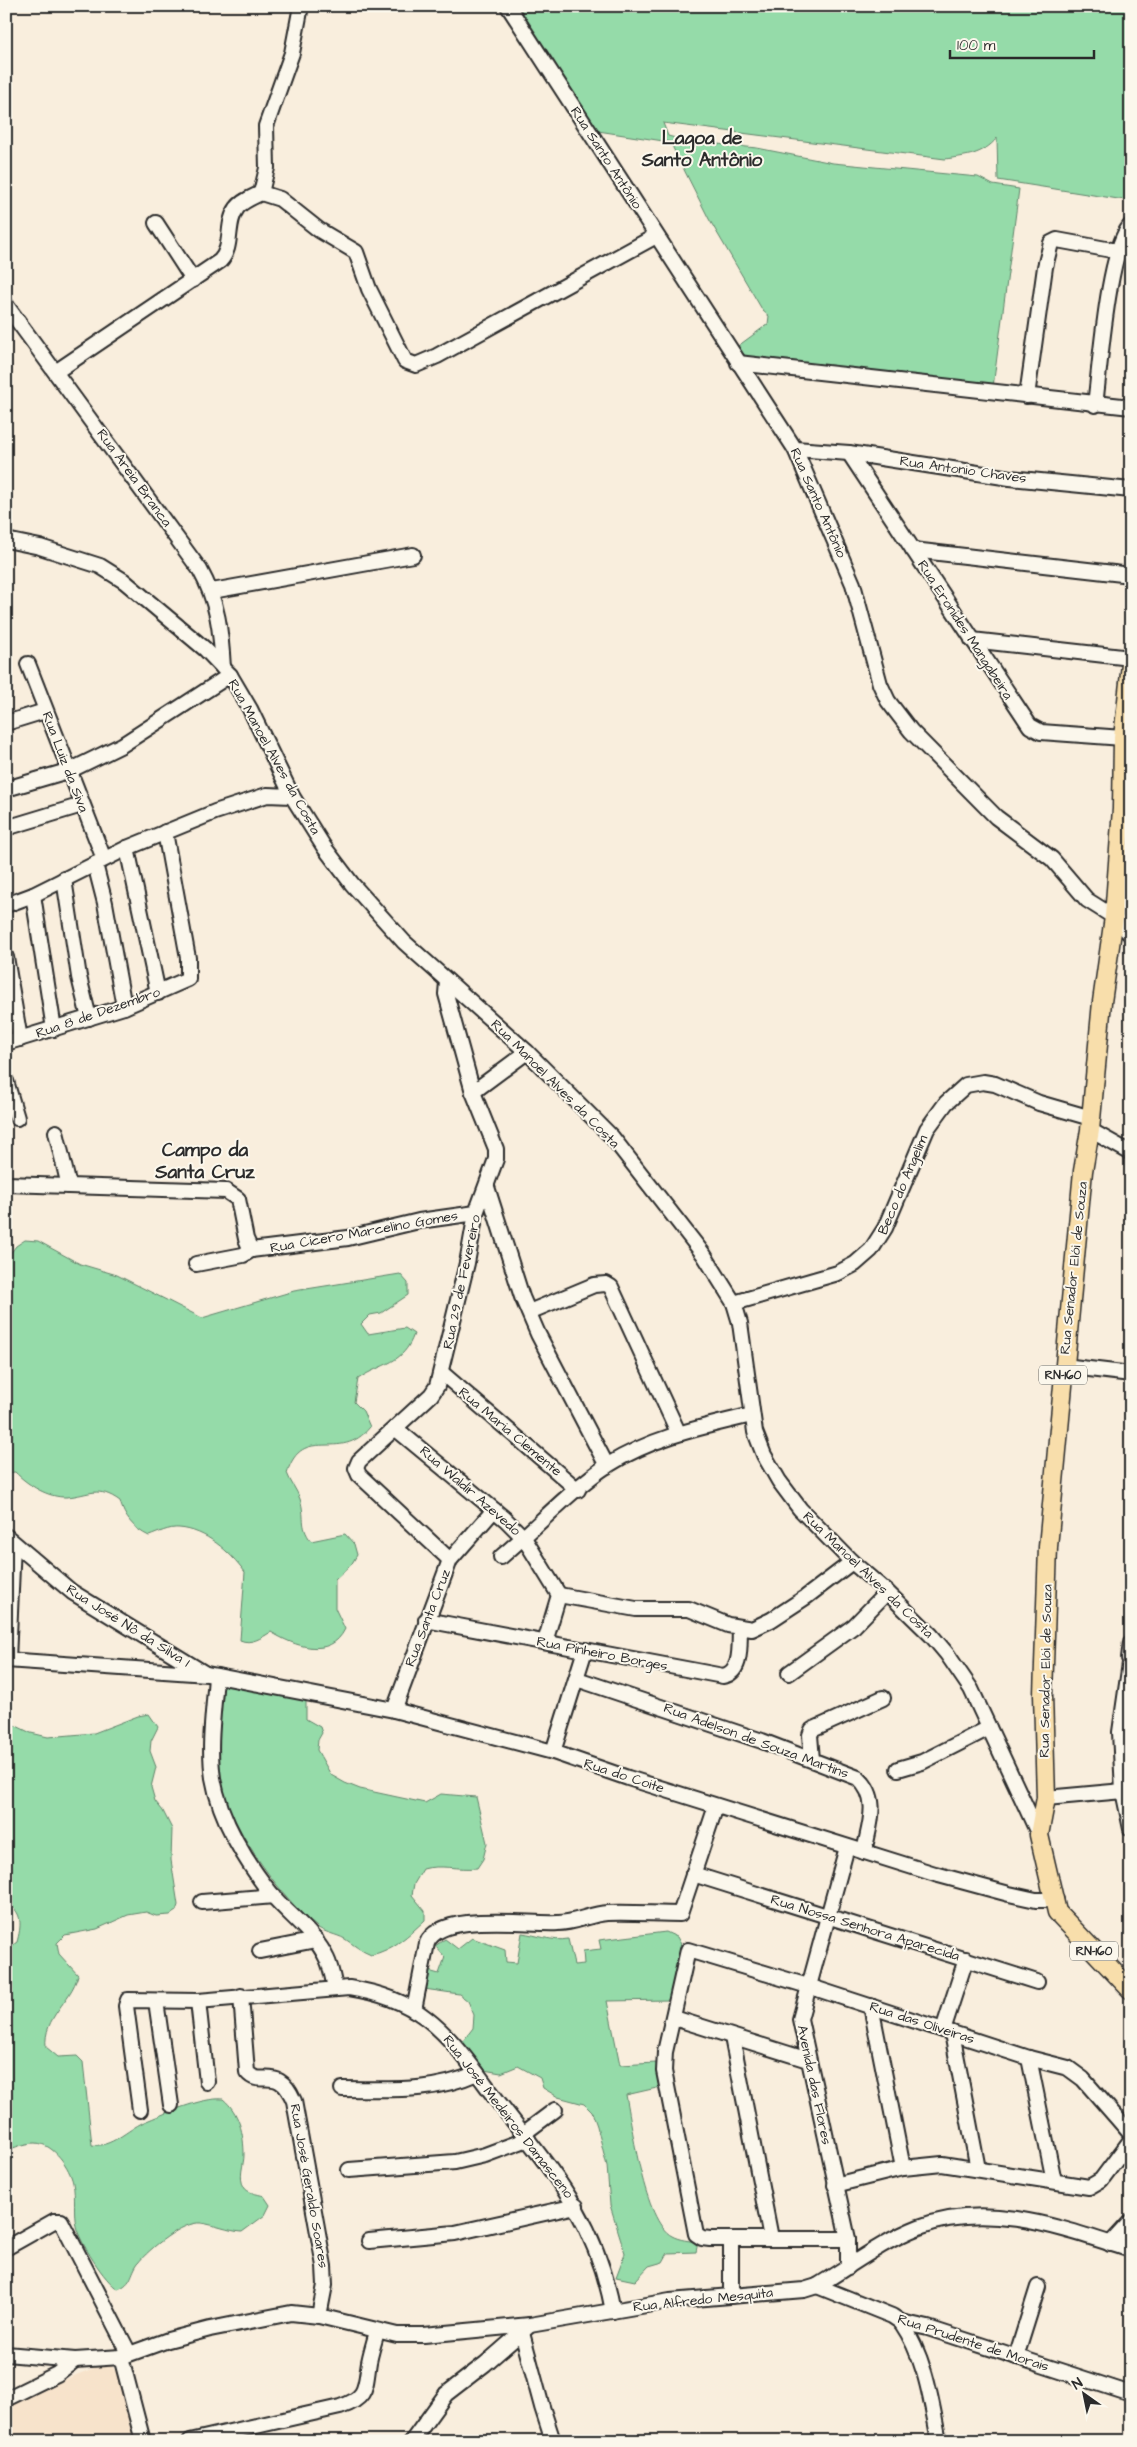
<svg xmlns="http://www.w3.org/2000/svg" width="1137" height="2447" font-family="'Architects Daughter',sans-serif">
<rect width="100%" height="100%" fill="#f9eedd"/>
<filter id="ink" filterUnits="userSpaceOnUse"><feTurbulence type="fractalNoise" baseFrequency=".02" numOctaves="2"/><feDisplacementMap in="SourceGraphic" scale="10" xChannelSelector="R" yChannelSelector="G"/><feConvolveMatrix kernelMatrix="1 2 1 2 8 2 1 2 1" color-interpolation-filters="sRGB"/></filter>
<g filter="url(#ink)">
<polygon fill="#f7e3cb" points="104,2364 111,2365 116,2372 135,2441 6,2441 6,2403"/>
<g fill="#95dba9" stroke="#60836a">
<path d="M 516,6 L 1131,6 L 1131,201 L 998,180 L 997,138 C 983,155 966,156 945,159 L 663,123 L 668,136 L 687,141 L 757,148 L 833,163 L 978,177 L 993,185 L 1019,189 L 993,387 L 746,358 L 738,346 L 768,324 L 769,316 L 763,311 L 709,219 L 670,142 L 598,131 Z"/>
<path d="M 25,1240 L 38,1241 L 80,1264 L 117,1275 L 202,1318 L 294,1291 L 400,1274 L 408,1283 L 408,1295 L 381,1313 L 370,1315 L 361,1324 L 368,1334 L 405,1328 L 414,1334 C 403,1365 383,1362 358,1379 L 354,1402 L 363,1411 L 370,1427 C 340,1465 303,1422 287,1473 C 290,1482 297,1490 300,1499 C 306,1517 299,1525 311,1541 L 345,1534 L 354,1544 L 357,1555 L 351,1565 L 335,1580 L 335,1608 L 345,1629 C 330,1660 294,1646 271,1632 C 261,1638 251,1645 240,1640 L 245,1572 C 229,1551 206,1530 179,1528 C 169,1527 158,1533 149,1536 C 134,1529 124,1517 120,1501 C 98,1485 90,1495 67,1497 C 48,1498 28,1485 15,1472 L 6,1473 L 6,1259 L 16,1246 Z"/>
<path d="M 222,1685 L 297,1696 L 306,1700 L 306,1719 L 320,1727 L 322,1733 L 318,1740 L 317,1750 L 331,1775 L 345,1783 L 360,1789 L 425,1803 L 441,1794 L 476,1797 L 487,1843 L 483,1859 L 477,1868 C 459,1870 440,1864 423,1869 L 414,1884 L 412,1895 L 425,1911 L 425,1920 C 408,1936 393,1950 371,1955 C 361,1951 354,1945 345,1939 C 336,1934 325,1933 317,1927 C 282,1899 236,1834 223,1791 C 215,1762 221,1715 222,1685 Z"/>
<path d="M 149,1714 L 158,1727 L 151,1741 L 150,1751 L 156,1767 L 151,1787 L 155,1801 L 163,1811 L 172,1829 L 171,1860 L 178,1905 L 176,1911 L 170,1915 L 156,1916 L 146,1912 L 128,1915 L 97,1929 L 65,1935 L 57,1943 L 59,1954 L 78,1975 C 71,2002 43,2017 46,2047 L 58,2057 L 77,2056 L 83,2062 L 92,2145 C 111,2148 127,2130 144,2122 C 164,2114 202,2097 223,2099 C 239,2112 244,2134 244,2155 C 244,2165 238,2177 244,2187 C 247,2193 258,2194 264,2196 L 270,2205 L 265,2215 L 242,2232 C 228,2231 215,2225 201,2223 C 183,2221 149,2249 138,2263 C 130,2274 133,2283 118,2289 C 105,2282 79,2241 76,2226 C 73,2212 76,2197 73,2183 C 70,2168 54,2144 36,2143 C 27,2143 19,2146 10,2149 L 6,2158 L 6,1950 L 17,1942 C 21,1927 24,1911 6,1904 L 6,1721 L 31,1733 L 48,1737 L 94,1733 L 138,1716 Z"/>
<path d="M 666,1932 L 677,1937 L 683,1948 L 669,2000 L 607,2001 L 620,2065 L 656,2063 L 661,2087 L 626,2095 C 632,2125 644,2222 672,2236 C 679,2240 690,2241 698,2242 L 696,2252 L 668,2253 L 663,2262 L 649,2266 L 635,2281 L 616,2277 L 625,2253 L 610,2205 L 607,2166 L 597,2126 L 592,2112 L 584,2104 L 558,2097 L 543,2088 L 540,2078 L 518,2066 L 501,2073 L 478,2069 L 463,2041 L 473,2028 L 474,2015 L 468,2001 L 459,1994 L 424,1989 L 425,1970 L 439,1974 L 445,1957 L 435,1946 L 445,1939 L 458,1949 L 472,1938 L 505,1950 L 506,1962 L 517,1963 L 522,1933 C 537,1935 553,1942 568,1939 L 574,1965 L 584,1964 L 583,1951 L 601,1949 L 599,1940 Z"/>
</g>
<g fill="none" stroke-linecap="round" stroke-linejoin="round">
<g stroke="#2b2b2b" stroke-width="18">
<g id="minor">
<polyline points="508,6 795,449 853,584 880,684 888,701 911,731 996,817 1052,859 1087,900 1114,917 1131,935"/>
<polyline points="261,193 267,168 266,126 292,53 301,6"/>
<polyline points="156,223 193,280"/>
<path d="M 6,305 L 200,570 C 218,602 221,632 223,668"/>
<polyline points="738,363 1131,407"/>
<path d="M 57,371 L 220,261 C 234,246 225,224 237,208 C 242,201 253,197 261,193 L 280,199 L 319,230 L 356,252 L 369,289 L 405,361 L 416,365 L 437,356 L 656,236"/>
<polyline points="1027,396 1045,267 1051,243 1057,240 1117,251"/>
<path d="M 1095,405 C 1100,368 1108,247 1131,225"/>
<polyline points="795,449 849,453 1010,478 1131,490"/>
<polyline points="849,453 1030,726 1041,732 1123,738"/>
<polyline points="6,540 40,547 100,566 124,581 205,649 230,675 250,709 292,796 324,847 352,884 404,942 527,1052 612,1137 704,1255 734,1303 740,1323 755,1432 764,1455 779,1481 800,1509 852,1562 887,1592 931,1635 947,1654 971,1689 1039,1835"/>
<polyline points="913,550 1131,575"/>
<polyline points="212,591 413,555"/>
<polyline points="972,640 1131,658"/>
<polyline points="28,664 104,859"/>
<polyline points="6,723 45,711"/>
<polyline points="6,789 71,770 122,745 230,675"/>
<polyline points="6,828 82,805"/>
<polyline points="127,848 158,993"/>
<polyline points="95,864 105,903 124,1007"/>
<polyline points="1116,877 1131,878"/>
<polyline points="64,879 79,977 89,1018"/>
<polyline points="33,895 54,1029"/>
<polyline points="6,905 33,895 127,848 215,812 267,795 292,796"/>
<polyline points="6,957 20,1039"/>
<polyline points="447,982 446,994 473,1092 496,1149 496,1159 476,1213 467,1263 437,1386 431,1395 359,1461 356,1468 359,1475 450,1560"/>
<polyline points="6,1043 124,1007 188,979 188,958 165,832"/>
<polyline points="6,1081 17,1118"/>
<polyline points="473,1092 527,1052"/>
<polyline points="1090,1130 1131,1153"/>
<polyline points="56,1132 69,1186"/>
<polyline points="6,1184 226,1191 238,1199 246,1239 251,1250"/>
<polyline points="487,1187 522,1297 538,1334 607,1466"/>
<polyline points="251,1250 348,1238 419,1221 476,1213"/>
<polyline points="196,1264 243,1255 251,1250"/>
<polyline points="734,1303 838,1273 855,1264 871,1250 885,1228 927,1129 946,1103 966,1085 983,1082 995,1084 1039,1103 1091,1118"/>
<polyline points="529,1312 594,1285 606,1284 611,1287 678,1432"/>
<polyline points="1064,1366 1131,1374"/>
<polyline points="442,1373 578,1490"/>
<polyline points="395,1428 505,1519 524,1538 559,1595 545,1642"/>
<polyline points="6,1536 72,1592 204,1673"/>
<path d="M 501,1557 C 536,1528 570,1490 608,1465 C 653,1437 702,1427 752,1415"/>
<polyline points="559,1595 636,1609 689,1609 728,1625 752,1629 771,1620 806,1597 852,1562"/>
<path d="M 426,1620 L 723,1676 C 743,1672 739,1645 740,1628"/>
<polyline points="1131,1656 1120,1732 1123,1791 1131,1829"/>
<polyline points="1129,1658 1131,1642"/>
<polyline points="6,1660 207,1674 394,1710 553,1752 628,1778 935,1874 1009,1894 1036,1900 1056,1900"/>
<polyline points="8,1660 13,1543"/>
<polyline points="789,1673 854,1626 887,1592"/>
<path d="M 216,1676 C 214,1709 208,1745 213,1778 C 220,1820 247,1864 273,1896 C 291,1917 315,1933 327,1959 C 331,1967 333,1979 335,1988"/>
<path d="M 577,1679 L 762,1741 L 858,1778 C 881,1799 869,1825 864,1852"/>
<polyline points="394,1710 450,1560 494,1510"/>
<polyline points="553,1752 585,1650"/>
<polyline points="812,1760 810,1735 812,1730 883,1698"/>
<polyline points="898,1769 922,1762 989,1728"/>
<polyline points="1046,1798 1123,1791"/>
<polyline points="847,1847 800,2019 848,2239 848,2267"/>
<polyline points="693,1874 1037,1982"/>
<polyline points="202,1902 274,1896"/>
<polyline points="260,1951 316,1940"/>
<path d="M 241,1996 L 247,2072 C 261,2089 278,2063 294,2101 L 324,2266 L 325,2285 L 319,2316"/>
<polyline points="156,2001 171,2105"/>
<polyline points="198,2001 207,2082"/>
<polyline points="871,2006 903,2168"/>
<path d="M 414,2010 L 427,1943 C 440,1911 529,1925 558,1923 C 575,1923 591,1914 607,1913 C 631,1912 656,1914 680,1914 L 716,1806"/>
<polyline points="674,2018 808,2060"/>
<polyline points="943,2030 966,1959"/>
<polyline points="952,2033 978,2169"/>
<polyline points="732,2037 771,2238"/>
<polyline points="1029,2058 1054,2181"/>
<path d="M 342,2089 C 390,2089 432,2093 477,2073"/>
<path d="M 140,2110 L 126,2006 L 128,2000 L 198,2001 L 349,1988 C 376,1992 404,2001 426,2018 C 456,2041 477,2074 500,2104 C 555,2175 596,2220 613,2311"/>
<polyline points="523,2134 555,2110"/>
<polyline points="349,2170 455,2162 485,2155 528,2139"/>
<polyline points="835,2185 903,2168 942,2164 1089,2187 1101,2180 1131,2140"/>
<polyline points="848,2239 710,2239 702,2238 696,2234 664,2071 665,2052 688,1950 808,1986 1029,2058 1068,2068 1083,2079 1131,2134"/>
<polyline points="369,2241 455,2233 576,2206"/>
<polyline points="1110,2244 1131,2221"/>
<polyline points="6,2248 54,2221 61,2221 129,2353"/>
<polyline points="817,2286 892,2316 901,2322 928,2328 1131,2394"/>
<polyline points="731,2296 731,2239"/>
<path d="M 901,2322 C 925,2357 931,2399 939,2441"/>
<polyline points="522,2333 542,2407 553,2441"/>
<path d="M 6,2354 L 75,2360 L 121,2357 L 168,2340 L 210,2329 L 291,2313 L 319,2316 L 397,2335 L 424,2335 L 530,2325 L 670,2301 L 804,2290 L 817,2286 C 850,2266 883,2241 919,2227 C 989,2200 1064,2229 1131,2250"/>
<polyline points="121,2357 143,2441"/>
<polyline points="1016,2357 1038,2287"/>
<polyline points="6,2399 57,2374 75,2360"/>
<path d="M 190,2441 L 340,2407 C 368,2398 365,2387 369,2362 C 371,2352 374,2342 377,2332"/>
<polyline points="412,2441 446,2394 485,2364 530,2325"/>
</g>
</g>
<g stroke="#2b2b2b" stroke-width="21">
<polyline id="major" points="1131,664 1123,738 1122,809 1114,917 1102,1002 1090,1130 1083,1171 1048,1547 1043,1694 1046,1798 1039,1835 1057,1912 1131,1990"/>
</g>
<use href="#minor" stroke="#fbf7ec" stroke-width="14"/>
<use href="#major" stroke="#f8deab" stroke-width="18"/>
</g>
</g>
<g text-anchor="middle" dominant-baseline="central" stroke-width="4" stroke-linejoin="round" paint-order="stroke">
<g fill="#fbf7ec" stroke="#696865" stroke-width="1">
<rect x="1039" y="1365.5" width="48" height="19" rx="4"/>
<rect x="1070" y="1941.5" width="48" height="19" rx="4"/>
</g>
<g font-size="12" font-weight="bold" fill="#2b2b2b">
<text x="1063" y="1375">RN-160</text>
<text x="1094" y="1951">RN-160</text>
</g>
<g font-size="14" fill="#2b2b2b" stroke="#fbf7ec">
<text transform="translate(606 158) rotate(57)">Rua Santo Antônio</text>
<text transform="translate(963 470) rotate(8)">Rua Antonio Chaves</text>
<text transform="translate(134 478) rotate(54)">Rua Areia Branca</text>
<text transform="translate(818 503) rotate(66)">Rua Santo Antônio</text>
<text transform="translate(965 630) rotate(57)">Rua Eronides Mangabeira</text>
<text transform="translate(274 757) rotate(61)">Rua Manoel Alves da Costa</text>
<text transform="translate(65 762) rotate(69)">Rua Luiz da Siva</text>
<text transform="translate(98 1013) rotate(-19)">Rua 8 de Dezembro</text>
<text transform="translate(555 1084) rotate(45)">Rua Manoel Alves da Costa</text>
<text transform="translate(903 1185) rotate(-67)">Beco do Angelim</text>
<text transform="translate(364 1232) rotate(-10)">Rua Cícero Marcelino Gomes</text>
<text transform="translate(1074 1268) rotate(-84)">Rua Senador Elói de Souza</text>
<text transform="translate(462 1282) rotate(-78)">Rua 29 de Fevereiro</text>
<text transform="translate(510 1432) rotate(40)">Rua Maria Clemente</text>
<text transform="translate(470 1491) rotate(41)">Rua Waldir Azevedo</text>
<text transform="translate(868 1575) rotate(44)">Rua Manoel Alves da Costa</text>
<text transform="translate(428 1618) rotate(-69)">Rua Santa Cruz</text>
<text transform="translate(128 1626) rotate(32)">Rua José Nô da Silva 1</text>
<text transform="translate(602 1654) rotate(11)">Rua Pinheiro Borges</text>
<text transform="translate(1046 1671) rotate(-89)">Rua Senador Elói de Souza</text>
<text transform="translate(756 1741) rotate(20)">Rua Adelson de Souza Martins</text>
<text transform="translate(624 1776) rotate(18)">Rua do Coite</text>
<text transform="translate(865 1928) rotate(17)">Rua Nossa Senhora Aparecida</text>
<text transform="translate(922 2023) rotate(18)">Rua das Oliveiras</text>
<text transform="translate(814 2085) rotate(78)">Avenida das Flores</text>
<text transform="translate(508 2117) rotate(52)">Rua José Medeiros Damasceno</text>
<text transform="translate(309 2186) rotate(80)">Rua José Geraldo Soares</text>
<text transform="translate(703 2300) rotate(-6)">Rua Alfredo Mesquita</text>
<text transform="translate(973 2343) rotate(18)">Rua Prudente de Morais</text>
</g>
<g font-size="19" font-weight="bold" fill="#2b2b2b" stroke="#fbf7ec">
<text x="702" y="138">Lagoa de<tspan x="702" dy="22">Santo Antônio</tspan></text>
<text x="205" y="1150">Campo da<tspan x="205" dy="22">Santa Cruz</tspan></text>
</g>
</g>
<rect width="1137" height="2447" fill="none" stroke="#fbf7ec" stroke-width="25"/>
<rect x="12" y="12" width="1112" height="2422" fill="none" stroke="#2b2b2b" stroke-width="2" filter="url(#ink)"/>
<g transform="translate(1084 2394) rotate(327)" stroke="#fbf7ec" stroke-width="4" paint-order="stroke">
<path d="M0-4L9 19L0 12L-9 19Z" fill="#2b2b2b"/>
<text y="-8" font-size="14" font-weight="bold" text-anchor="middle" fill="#2b2b2b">N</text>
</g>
<path d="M950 50v8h144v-8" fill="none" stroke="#2b2b2b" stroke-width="2.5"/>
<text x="957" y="50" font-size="15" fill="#2b2b2b" stroke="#fbf7ec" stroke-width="4" paint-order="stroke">100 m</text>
</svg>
